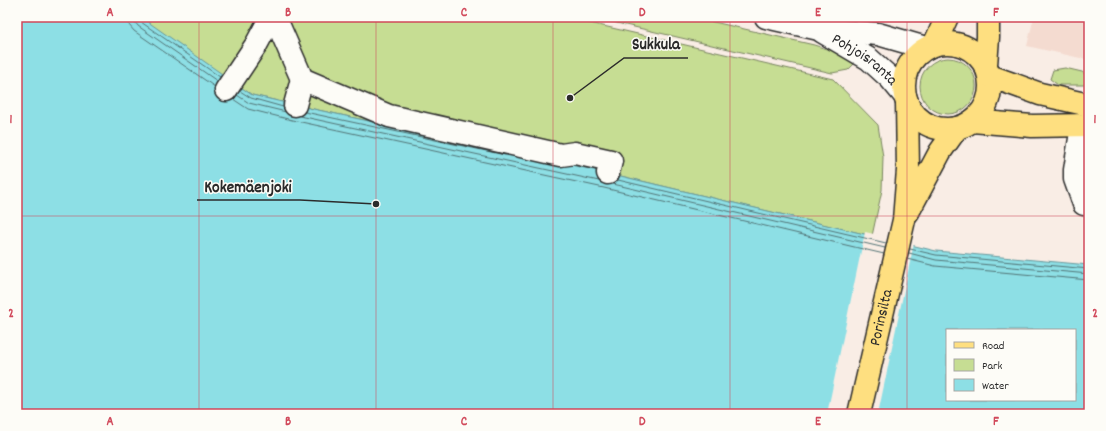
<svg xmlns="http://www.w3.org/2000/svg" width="1106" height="431" font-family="Dekko,sans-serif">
<rect width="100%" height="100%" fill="#f9ede5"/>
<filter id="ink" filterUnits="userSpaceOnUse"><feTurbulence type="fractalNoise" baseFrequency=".025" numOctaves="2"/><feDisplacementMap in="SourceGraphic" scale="8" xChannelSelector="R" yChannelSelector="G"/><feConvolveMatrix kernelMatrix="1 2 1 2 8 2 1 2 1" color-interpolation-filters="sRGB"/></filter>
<g filter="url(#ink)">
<polygon fill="#f4dbd0" points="1034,17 1089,17 1089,60 1027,46"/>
<g fill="#c6dd93" stroke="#78845f">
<polygon points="136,17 564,17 833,79 878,125 883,157 882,190 872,236 608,173 295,105 252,95"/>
<polygon points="591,17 692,17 814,45 836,52 854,64 848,70 832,73"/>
<circle cx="948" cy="86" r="28"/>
<polygon points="1065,68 1082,72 1089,76 1089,85 1058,85 1050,79 1053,70"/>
</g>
<path fill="#8ddfe5" stroke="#66979b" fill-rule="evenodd" d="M 17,17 L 141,17 L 252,95 L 295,105 L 608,173 L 936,251 L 1089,265 L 1089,414 L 17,414 ZM 947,330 L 1075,330 L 1075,400 L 947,400 Z"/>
<polygon fill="#f9ede5" points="865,232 914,243 878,414 827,414"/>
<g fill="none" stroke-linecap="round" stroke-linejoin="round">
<g stroke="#527375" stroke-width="1">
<polyline points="128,17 129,25 134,31 215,87"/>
<polyline points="134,17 135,22 138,26 217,81"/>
<polyline points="139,17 141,22 220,77"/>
<polyline points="240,91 251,98 283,107"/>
<polyline points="237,95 249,103 286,112"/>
<polyline points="233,99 248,109 292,120 604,188 884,254"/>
<polyline points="305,112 505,155"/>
<polyline points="300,116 599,181"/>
<polyline points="618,180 886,243"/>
<polyline points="613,184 885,248"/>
<polyline points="910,249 936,255 1089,269"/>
<polyline points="909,253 936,260 1089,274"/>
<polyline points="907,259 935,266 1089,280"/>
</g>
<g stroke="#2b2b2b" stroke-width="25">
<g id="minor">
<polyline points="275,17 302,79 389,116 561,155 575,153 611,161 608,173"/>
<polyline points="766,17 819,29 878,34 926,48"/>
<path id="s1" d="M 823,32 L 869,59 L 890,78 L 905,96"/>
<polyline points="226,90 256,45 271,17"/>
<polyline points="295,105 302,79"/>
<polyline points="1082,126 1075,170 1075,179 1084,204"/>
</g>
</g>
<g stroke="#2b2b2b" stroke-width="25">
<g id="major">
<circle cx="947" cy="86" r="43"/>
<polyline points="934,45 947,17"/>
<polyline points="986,65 988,37 988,17"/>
<polyline points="990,76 1040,94 1089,105"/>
<polyline points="972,121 1032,126 1089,125"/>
<polyline points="908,212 940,152 957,128"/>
<path id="s2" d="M 859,414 L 904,220 L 908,170 L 907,102"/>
</g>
</g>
<use href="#minor" stroke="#fdfcf7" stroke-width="22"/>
<use href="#major" stroke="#fedf80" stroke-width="22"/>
</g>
</g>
<path fill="none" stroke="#d1495b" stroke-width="1" stroke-opacity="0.55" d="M 199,17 L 199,414M 376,17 L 376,414M 553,17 L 553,414M 730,17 L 730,414M 907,17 L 907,414M 17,216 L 1089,216"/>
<g text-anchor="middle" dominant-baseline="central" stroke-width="3" stroke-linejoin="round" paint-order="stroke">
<g font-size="16" fill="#2b2b2b" stroke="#fdfcf7">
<text stroke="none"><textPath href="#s1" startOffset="50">Pohjoisranta</textPath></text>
<text stroke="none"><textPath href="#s2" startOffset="99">Porinsilta</textPath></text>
</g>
</g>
<path fill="none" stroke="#2b2b2b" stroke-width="1.5" d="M570 98L624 58H688M376 204L300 200H197"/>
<g fill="#2b2b2b" stroke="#fdfcf7" stroke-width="1.5">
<circle cx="570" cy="98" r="4"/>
<circle cx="376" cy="204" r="4"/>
</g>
<g font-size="17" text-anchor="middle" font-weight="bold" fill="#2b2b2b" stroke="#fdfcf7" stroke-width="3" stroke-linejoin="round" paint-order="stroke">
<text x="656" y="49">Sukkula</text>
<text x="248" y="192">Kokemäenjoki</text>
</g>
<rect width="1106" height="431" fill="none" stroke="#fdfcf7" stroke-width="44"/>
<rect x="946" y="329" width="130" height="72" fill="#fdfcf7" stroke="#a9a8a5"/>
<rect x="954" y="342" width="20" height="6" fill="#fedf80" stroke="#a9a8a5"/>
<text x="982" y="349" font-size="12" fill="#2b2b2b">Road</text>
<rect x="954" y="359" width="20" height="12" fill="#c6dd93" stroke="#a9a8a5"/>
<text x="982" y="369" font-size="12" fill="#2b2b2b">Park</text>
<rect x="954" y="379" width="20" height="12" fill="#8ddfe5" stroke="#a9a8a5"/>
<text x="982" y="389" font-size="12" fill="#2b2b2b">Water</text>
<rect x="22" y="22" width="1062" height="387" fill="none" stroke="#d1495b" stroke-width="1.5"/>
<g font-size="13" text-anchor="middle" font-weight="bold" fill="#d1495b">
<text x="110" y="16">A</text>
<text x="288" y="16">B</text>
<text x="464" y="16">C</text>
<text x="642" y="16">D</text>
<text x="818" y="16">E</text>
<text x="996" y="16">F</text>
<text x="11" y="123">1</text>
<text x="1095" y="123">1</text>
<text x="11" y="317">2</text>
<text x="1095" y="317">2</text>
<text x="110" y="425">A</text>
<text x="288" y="425">B</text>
<text x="464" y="425">C</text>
<text x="642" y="425">D</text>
<text x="818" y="425">E</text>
<text x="996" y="425">F</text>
</g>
</svg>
